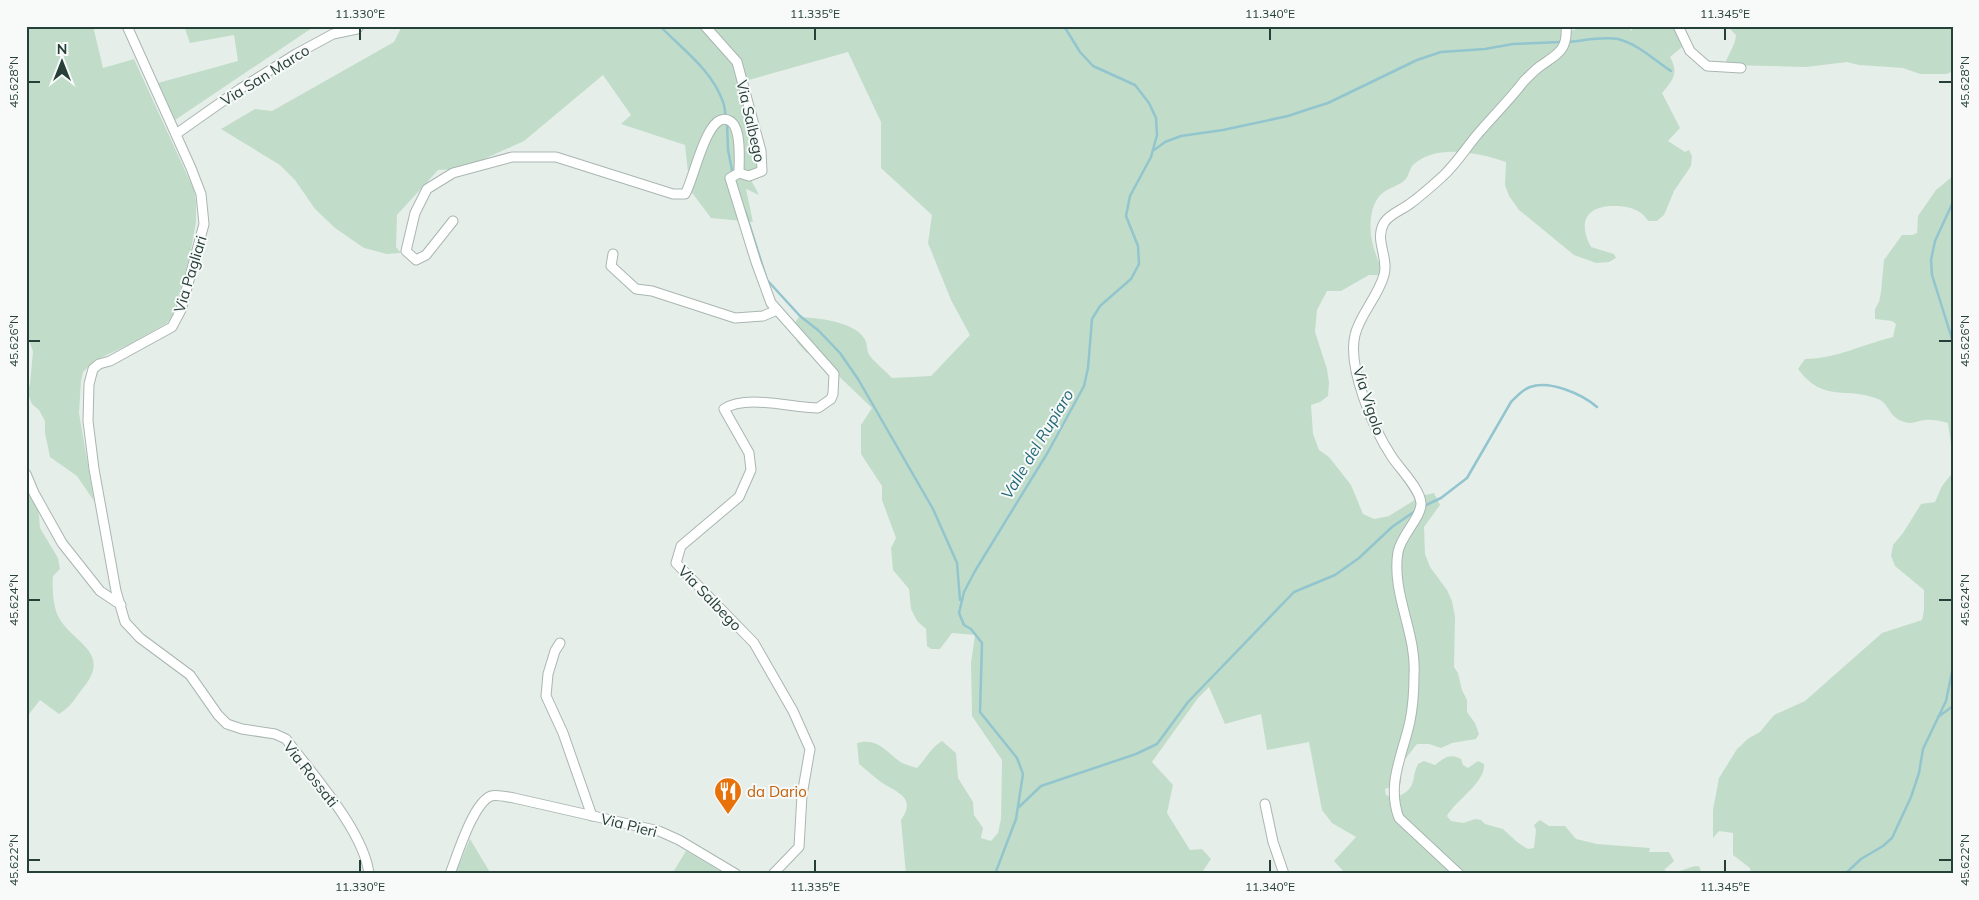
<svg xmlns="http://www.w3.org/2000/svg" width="1979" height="900" font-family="Mulish,sans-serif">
<rect width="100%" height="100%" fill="#e6eeea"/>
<g fill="#c1ddc9">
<polygon points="26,26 93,26 103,68 134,59 194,190 196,201 196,222 190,255 178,298 172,316 167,323 128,345 94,361 83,372 81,381 79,413 94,501 77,476 50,457 45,433 45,421 39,410 32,404 27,392 30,384 33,352 26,329"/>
<polygon points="184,26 315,26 175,120 158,83 238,61 234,35 190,43"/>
<path d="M 402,26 L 1570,26 L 1571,31 C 1579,27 1616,23 1625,26 C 1627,27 1629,29 1632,31 L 1631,26 L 1680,26 L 1688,42 L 1670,57 C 1679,73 1673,80 1662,93 L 1680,128 L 1668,141 L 1685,152 L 1689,150 L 1692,156 L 1691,166 L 1674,191 L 1664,215 L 1657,221 L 1649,221 C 1646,219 1644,215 1641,213 C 1633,207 1623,206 1614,206 C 1585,206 1578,223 1591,247 L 1614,254 L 1616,258 L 1609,262 L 1596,263 L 1574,255 L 1519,210 L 1509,196 L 1505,185 L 1506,162 C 1480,153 1436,143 1413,165 C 1409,169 1409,177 1404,181 C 1397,186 1390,188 1384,192 C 1377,197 1374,204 1372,212 C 1367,236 1375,253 1384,275 L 1369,275 L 1341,291 L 1327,291 L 1317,310 L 1315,332 L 1327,369 L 1329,383 L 1328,396 L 1320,402 L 1311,405 L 1313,434 L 1319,450 L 1329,457 L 1351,485 L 1363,514 L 1374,519 L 1389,516 L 1421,496 L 1434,493 L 1440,505 L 1424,527 L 1425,554 L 1430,567 L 1447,590 L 1452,601 L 1455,617 L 1454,667 L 1458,673 L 1462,690 L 1467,700 L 1467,712 L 1475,723 L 1479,734 L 1476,739 L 1452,743 L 1441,748 L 1429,744 L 1417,744 L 1406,758 L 1401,761 L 1398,772 L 1401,777 L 1401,783 L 1385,789 L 1386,795 C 1392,798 1396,798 1401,795 C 1417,787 1411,778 1418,764 L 1424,761 L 1435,765 C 1444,758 1450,753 1461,759 L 1463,765 L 1468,768 L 1478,761 L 1484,764 C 1486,782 1456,800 1447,816 L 1451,821 L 1463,823 L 1475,819 L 1481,820 L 1485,824 L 1503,829 L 1517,842 L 1528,849 L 1534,848 L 1536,830 L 1534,825 L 1540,820 L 1549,826 L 1565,826 L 1576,839 L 1597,844 L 1650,848 L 1649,852 L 1669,852 L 1674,861 L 1664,870 C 1676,877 1686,866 1699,866 L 1702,874 L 1346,874 L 1334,861 L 1356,837 L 1332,823 L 1322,810 L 1309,742 L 1267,750 L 1261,714 L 1225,724 L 1209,687 L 1198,698 L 1152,762 L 1173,785 L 1167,813 L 1190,850 L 1202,849 L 1211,859 L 1201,874 L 906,874 L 901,820 C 917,797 897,793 881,782 C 874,777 867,770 859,764 L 857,743 C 878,737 886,752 902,763 C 906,765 912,766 917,768 C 927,758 930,748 942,741 L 956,753 L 958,778 L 973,802 L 974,815 L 983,828 L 981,838 L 991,841 L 998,833 L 1001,819 L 1002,760 L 972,716 L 971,663 L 975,635 L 952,633 L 940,649 L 931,649 L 927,646 L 926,629 L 917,621 L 911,609 L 909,589 L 893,570 L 891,548 L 896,538 L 882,500 L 882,486 L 861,454 L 861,425 L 872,408 L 825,363 L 806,352 L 797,342 L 793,325 L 799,317 C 817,318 853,321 864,338 C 868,343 866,351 870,356 C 877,365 885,370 892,378 L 931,376 L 970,335 L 951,300 L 928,243 L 932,215 L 881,168 L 881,122 L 848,52 L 738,83 L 760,164 L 749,176 L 759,195 L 746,189 L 753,222 L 711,218 L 690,190 L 685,145 L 621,124 L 631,115 L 603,75 L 524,141 L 462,169 L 438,170 L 397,215 L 396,247 L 401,253 L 387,254 L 364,248 L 335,228 L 315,209 L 295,180 L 280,165 L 221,129 L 255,109 L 272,111 L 394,42 Z"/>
<path d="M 1727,26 L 1953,26 L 1953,71 L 1947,74 L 1920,74 L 1903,68 L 1859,65 L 1847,62 L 1806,67 L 1725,65 C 1728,53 1735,47 1736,35 Z"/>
<path d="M 1953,176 L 1953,459 L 1948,423 C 1940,421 1933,419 1925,420 C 1920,420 1915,423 1910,423 C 1888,421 1891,404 1878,399 C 1847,386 1824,404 1798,369 L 1805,359 C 1836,359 1863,344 1893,337 L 1896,324 L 1892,321 L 1875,319 L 1875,309 L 1879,302 L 1881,292 L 1884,260 L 1902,235 L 1912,235 L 1917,233 L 1918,216 L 1936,190 Z"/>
<polygon points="1953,466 1953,874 1751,874 1750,868 1733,855 1733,833 1719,831 1713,838 1713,810 1719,778 1737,749 1749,738 1760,732 1774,715 1805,701 1882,633 1922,620 1924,610 1924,590 1895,566 1891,556 1893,545 1903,533 1921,504 1935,502 1942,486 1953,472"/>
<path d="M 26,490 L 35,501 L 39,515 L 40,528 L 58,558 L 60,569 L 53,576 C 52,587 53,601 56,611 C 66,642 115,649 83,688 C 74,699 72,706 59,714 L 40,700 L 26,718 Z"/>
<polygon points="470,839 491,874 455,874"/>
<polygon points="686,851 725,874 672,874"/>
</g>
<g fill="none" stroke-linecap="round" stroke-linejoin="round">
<g stroke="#92c5ce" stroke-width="2.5">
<path d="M 660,26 C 683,50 712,70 723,102 C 725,107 725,113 726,118"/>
<path d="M 1567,42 C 1583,41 1601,36 1618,39 C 1638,44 1654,60 1671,71"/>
<polyline points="727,123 728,150 733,175"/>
<polyline points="1154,150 1165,142 1181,136 1223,130 1288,116 1306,110 1328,103 1417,60 1441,52 1485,49 1513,44 1561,42"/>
<polyline points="1953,202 1935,241 1931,260 1932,275 1953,342"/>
<polyline points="745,211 767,280 800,316 819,331 840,353 858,379 933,509 957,563 960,600"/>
<path d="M 1422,507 L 1441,498 L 1467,478 L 1511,402 C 1517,396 1522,390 1530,387 C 1550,380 1582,394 1597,407"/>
<polyline points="1938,717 1953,706"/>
<polyline points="1019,807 1041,786 1136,754 1157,744 1188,702 1294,592 1335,575 1359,558 1392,527 1418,509"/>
<polyline points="995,874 1016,819 1023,774 1017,758 980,712 982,643 971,629 964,625 959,613 964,592 975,571 1048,452 1084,386 1088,368 1092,319 1100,306 1131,279 1139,264 1138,246 1126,216 1130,196 1151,157 1157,135 1156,118 1149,103 1135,85 1093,66 1080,52 1064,26"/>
<polyline points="1845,874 1861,859 1883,846 1892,838 1911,797 1919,773 1923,749 1946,701 1953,667"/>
</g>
<g stroke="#a9b6b1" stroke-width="11">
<g id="minor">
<path d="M 127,26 L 191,168 L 201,194 L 204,224 L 181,310 L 172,327 L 110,361 L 99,364 L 93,369 L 89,384 L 88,421 L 94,469 L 116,591 L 125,622 L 140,638 L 190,675 L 218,715 L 227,724 L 242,729 L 275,734 L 286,739 C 312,774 364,831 369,874"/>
<path d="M 705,26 L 737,62 L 761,151 L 762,171 L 749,176 L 739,173 L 730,178 L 756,262 L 771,303 L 834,374 L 833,394 L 831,399 L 818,408 C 792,408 746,394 724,409 L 749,453 L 751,470 L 739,497 L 681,546 L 676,563 L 754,643 L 793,711 L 810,749 L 802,795 L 799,847 L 773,874"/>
<polyline points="1678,26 1690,51 1707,66 1741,68"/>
<polyline points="176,134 240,89 296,54 333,34 357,29 359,26"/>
<path d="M 453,221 L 426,255 L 416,260 L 406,251 L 415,213 L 427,189 L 453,173 L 512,157 L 556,157 L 673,194 L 685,194 C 694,181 707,107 730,121 C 742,128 739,161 739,173"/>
<polyline points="613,254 611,266 636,289 652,291 735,318 763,316 777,310"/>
<polyline points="26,474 34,493 62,543 100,591 121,605"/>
<polyline points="560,643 555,651 548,674 546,696 563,733 592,816"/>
<polyline points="1265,804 1273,842 1284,874"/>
<path d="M 450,874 C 457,856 473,803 491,796 C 497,794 507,797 514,798 L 659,831 L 679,840 L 736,874"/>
<path d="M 1459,874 L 1399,818 C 1386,784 1403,754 1410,721 C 1413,706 1414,690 1414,675 C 1417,634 1391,593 1398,552 C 1401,535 1422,517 1421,503 C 1420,489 1400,469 1392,457 C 1374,430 1347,368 1355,335 C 1360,314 1378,297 1384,275 C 1389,257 1374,240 1384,223 C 1389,214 1404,209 1411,203 C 1422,195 1433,185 1443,176 C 1458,162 1469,143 1483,128 C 1497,112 1511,98 1524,81 C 1529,76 1534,71 1539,67 C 1557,54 1568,51 1566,26"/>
</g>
</g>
<use href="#minor" stroke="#fff" stroke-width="9"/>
</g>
<path fill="none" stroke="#263f39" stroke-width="2" d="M 360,28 L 360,40M 815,28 L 815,40M 1270,28 L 1270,40M 1725,28 L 1725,40M 28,82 L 40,82M 1939,82 L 1952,82M 28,341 L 40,341M 1939,341 L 1952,341M 28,600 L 40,600M 1939,600 L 1952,600M 28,860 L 40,860M 360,860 L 360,872M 815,860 L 815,872M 1270,860 L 1270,872M 1725,860 L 1725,872M 1939,860 L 1952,860"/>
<defs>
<g id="restaurant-pin" transform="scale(1.4375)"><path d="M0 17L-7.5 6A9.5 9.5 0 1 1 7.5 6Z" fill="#e8710a" stroke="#f7faf9"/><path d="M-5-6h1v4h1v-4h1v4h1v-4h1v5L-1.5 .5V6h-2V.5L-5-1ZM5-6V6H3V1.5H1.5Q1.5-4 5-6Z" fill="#fff"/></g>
</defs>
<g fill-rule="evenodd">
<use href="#restaurant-pin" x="728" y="791"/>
</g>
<g text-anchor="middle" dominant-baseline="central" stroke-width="4" stroke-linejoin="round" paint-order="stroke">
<g font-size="15" fill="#263f39" stroke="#f7faf9">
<text transform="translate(265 75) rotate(-32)">Via San Marco</text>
<text transform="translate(751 121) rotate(77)">Via Salbego</text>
<text transform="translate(190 274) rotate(-73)">Via Pagliari</text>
<text transform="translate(1369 401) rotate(72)">Via Vigolo</text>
<text transform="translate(710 598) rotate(46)">Via Salbego</text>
<text transform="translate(311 774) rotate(52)">Via Rossati</text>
<text transform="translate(629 825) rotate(14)">Via Pieri</text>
</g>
<g font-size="15" fill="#c56008" stroke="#f7faf9" text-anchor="start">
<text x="747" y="791">da Dario</text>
</g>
<g font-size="16" font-style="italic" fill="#236978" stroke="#f7faf9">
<text transform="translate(1037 444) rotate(-59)">Valle del Rupiaro</text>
</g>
</g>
<rect width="1979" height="900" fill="none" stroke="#f7faf9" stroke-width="55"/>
<g transform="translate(62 62)" stroke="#f7faf9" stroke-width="4" paint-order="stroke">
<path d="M0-4L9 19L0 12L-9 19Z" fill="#263f39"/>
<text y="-8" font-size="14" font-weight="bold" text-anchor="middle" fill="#263f39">N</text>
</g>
<rect x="28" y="28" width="1924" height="844" fill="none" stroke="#263f39" stroke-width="2"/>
<g font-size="12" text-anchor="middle" fill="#263f39">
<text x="360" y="18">11.330°E</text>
<text x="815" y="18">11.335°E</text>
<text x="1270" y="18">11.340°E</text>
<text x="1725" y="18">11.345°E</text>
<text transform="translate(14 82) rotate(-90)" y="4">45.628°N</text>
<text transform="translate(1965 82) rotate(-90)" y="4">45.628°N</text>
<text transform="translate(14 341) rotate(-90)" y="4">45.626°N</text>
<text transform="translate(1965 341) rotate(-90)" y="4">45.626°N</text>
<text transform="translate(14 600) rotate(-90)" y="4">45.624°N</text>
<text transform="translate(1965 600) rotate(-90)" y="4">45.624°N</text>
<text transform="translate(14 860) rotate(-90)" y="4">45.622°N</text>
<text transform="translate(1965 860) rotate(-90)" y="4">45.622°N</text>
<text x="360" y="891">11.330°E</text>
<text x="815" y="891">11.335°E</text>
<text x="1270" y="891">11.340°E</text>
<text x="1725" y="891">11.345°E</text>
</g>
</svg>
